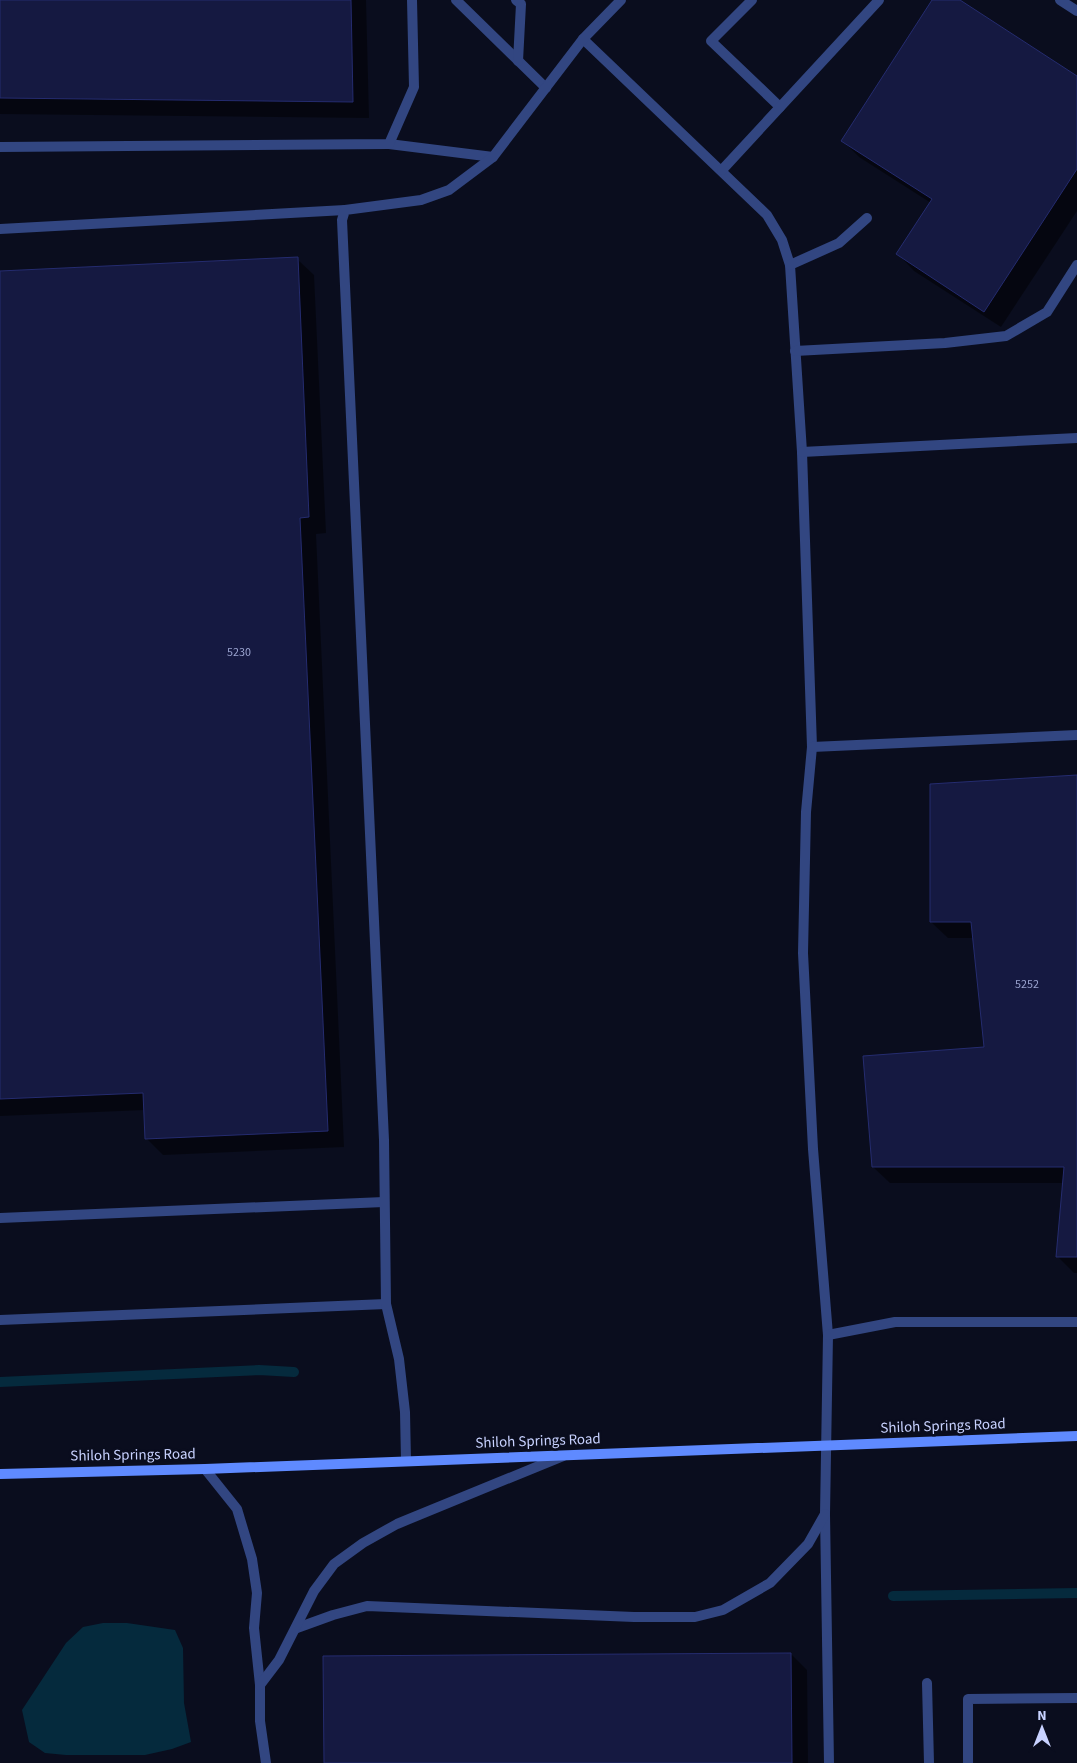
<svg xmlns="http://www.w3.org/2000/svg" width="1077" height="1763" font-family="'Source Sans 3',sans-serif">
<rect width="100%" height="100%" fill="#0a0d1e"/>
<polygon fill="#052a3d" points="103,1623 127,1623 175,1630 183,1648 184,1703 191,1742 172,1749 145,1755 66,1755 45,1753 29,1742 22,1710 66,1643 83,1627"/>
<g fill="#0007">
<polygon points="0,0 366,0 369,118 0,114"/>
<polygon points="934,0 957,0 1077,77 1077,211 1001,327 914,271 898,254 931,203 859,157 842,140"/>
<polygon points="297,259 314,275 326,533 316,534 344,1147 163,1155 147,1139 145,1110 0,1116 0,272"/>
<polygon points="1077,776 1077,1273 1074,1273 1057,1256 1064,1183 890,1183 873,1167 985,1048 974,938 948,938 931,922"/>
<polygon points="791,1654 807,1670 808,1763 325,1763"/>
</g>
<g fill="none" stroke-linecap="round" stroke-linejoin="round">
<g stroke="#052a3d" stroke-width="10">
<polyline points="0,1382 259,1370 294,1372"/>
<polyline points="893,1596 1077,1593"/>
</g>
</g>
<g fill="#151941" stroke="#252c6f">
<polygon points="0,0 351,0 353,102 0,98"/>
<polygon points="932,0 960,0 1077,76 1077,169 984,312 896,254 932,199 841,141"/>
<polygon points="298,257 309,517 300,518 328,1131 145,1139 143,1093 0,1099 0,271"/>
<polygon points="1077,775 1077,1257 1056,1257 1064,1167 872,1167 863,1056 984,1047 971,922 930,922 930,784"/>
<polygon points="791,1653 792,1763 324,1763 323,1656"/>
</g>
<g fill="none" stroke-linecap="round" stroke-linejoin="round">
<g stroke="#324681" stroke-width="10">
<polyline points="456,0 546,88"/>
<polyline points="516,0 521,4 518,61"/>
<polyline points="752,0 711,41 780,107"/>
<polyline points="1060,0 1077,11"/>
<polyline points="583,39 767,215 782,240 790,265 802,452 812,747 806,812 803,953 813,1149 828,1335 825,1514 829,1763"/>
<polyline points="389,144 493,157"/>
<polyline points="0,147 389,144 414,87 412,0"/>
<polyline points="722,170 879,0"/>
<polyline points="0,229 345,210"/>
<polyline points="790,265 839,243 867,218"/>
<polyline points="795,351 945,343 1006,336 1047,312 1077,265"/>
<polyline points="802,452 1077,438"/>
<polyline points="812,747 1077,735"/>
<polyline points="0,1218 384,1202"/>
<polyline points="0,1320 386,1304"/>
<polyline points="828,1335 895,1322 1077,1322"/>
<polyline points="406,1461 405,1412 399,1359 386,1304 384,1140 342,220 345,210 421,200 449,190 493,157 583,39 621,0"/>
<polyline points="205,1469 237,1509 252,1559 257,1593 254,1628 260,1685 260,1721 266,1763"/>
<polyline points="297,1628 333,1615 367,1606 634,1617 695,1617 723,1610 770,1583 808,1544 825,1514"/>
<polyline points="927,1683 929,1763"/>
<polyline points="260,1685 279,1660 314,1591 334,1564 363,1543 397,1524 563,1456"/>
<polyline points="968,1763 968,1699 1077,1698"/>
</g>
<polyline stroke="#5f8aff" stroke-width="10" points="0,1474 205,1469 1077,1436"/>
</g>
<g text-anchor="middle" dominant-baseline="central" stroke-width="5" stroke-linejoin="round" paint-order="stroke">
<g font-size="12" fill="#9ba4d0">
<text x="239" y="652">5230</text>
<text x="1027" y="984">5252</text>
</g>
<g font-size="15" fill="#c8d2ff" stroke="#0a0d1e">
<text transform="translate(943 1426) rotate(-2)">Shiloh Springs Road</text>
<text transform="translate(538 1441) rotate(-2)">Shiloh Springs Road</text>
<text transform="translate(133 1455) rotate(-1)">Shiloh Springs Road</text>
</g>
</g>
<g transform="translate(1042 1728)" stroke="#0a0d1e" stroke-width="4" paint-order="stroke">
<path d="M0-4L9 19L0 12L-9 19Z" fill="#c8d2ff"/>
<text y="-8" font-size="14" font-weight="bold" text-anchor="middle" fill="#c8d2ff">N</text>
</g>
</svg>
